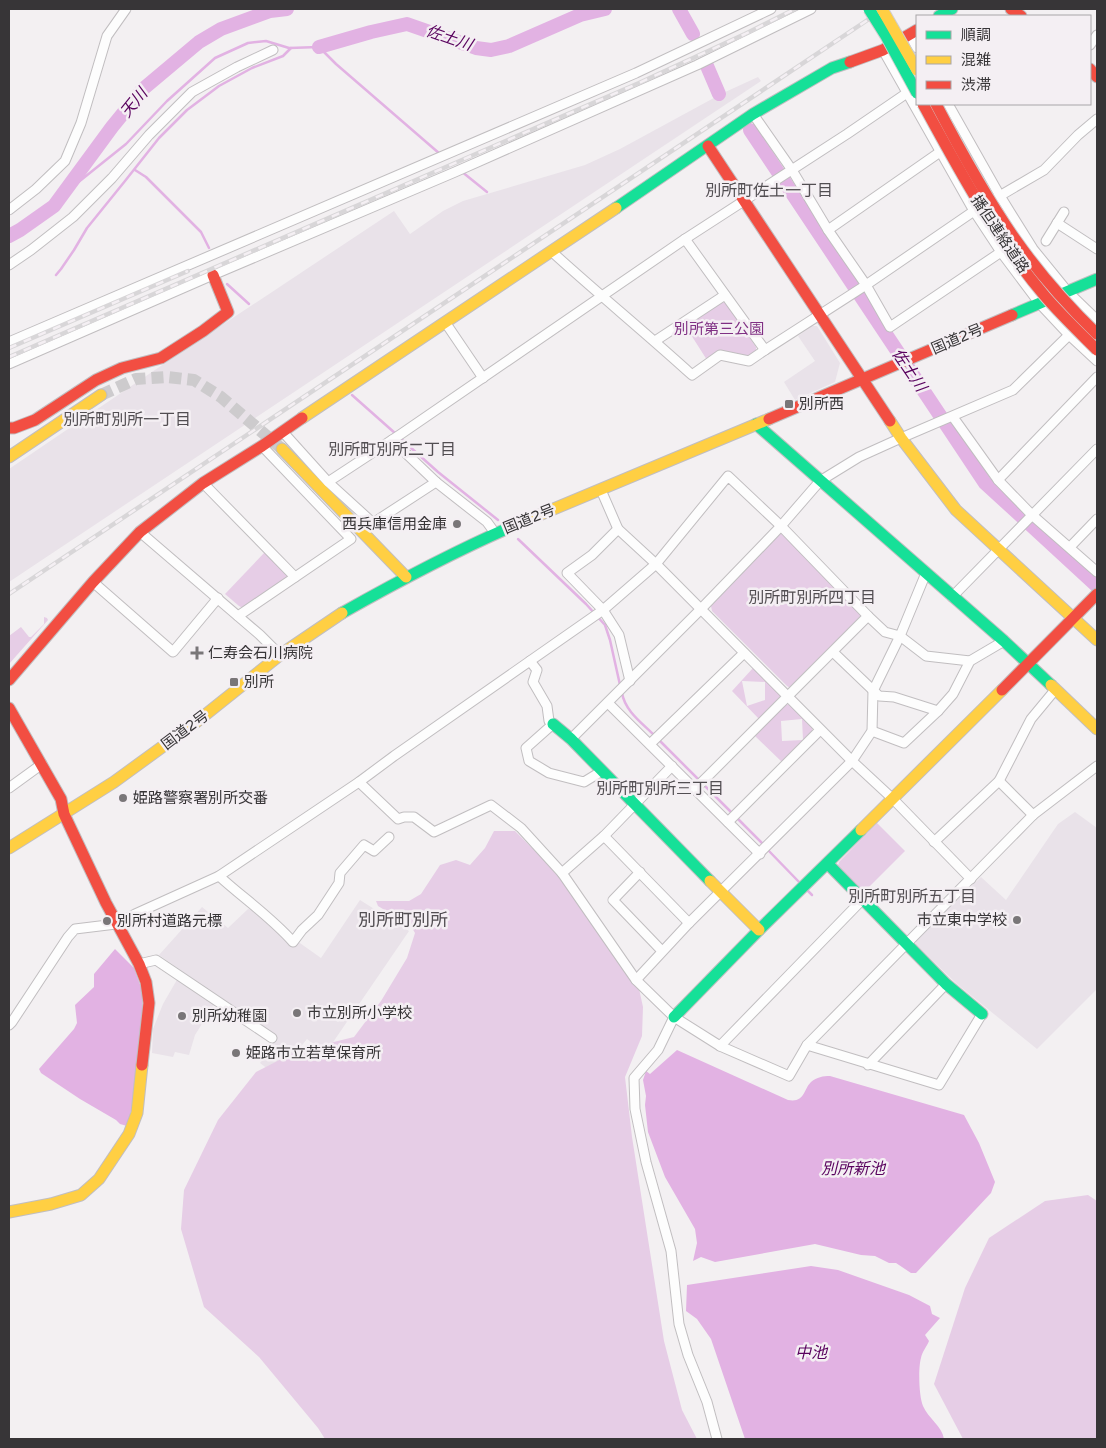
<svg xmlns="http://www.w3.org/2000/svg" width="1106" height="1448" font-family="'Varela Round','Noto Sans JP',sans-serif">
<rect width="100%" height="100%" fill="#f3f0f2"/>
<g fill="#e9e2e9">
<polygon points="758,77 761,81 9,582 9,469 177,355 394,211 410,234 443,211 463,201 585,165 620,149 723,93"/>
<polygon points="812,326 817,326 840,363 835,382 795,400 784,382 815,361 798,336"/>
<polygon points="1075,812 1097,828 1097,989 1037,1049 957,984 916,945 916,940 981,877 1006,900 1058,824"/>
<polygon points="360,900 409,931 325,1054 307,1039 277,1076 260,1063 277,1038 159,955 202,907 228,928 248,909 252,910 285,937 297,941 321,958"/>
<polygon points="178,978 215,1003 195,1035 189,1055 175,1052 173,1057 152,1053 153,1029 163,1004"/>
</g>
<g fill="#e6cde6" fill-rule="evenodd">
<polygon points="722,302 726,303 756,347 756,352 747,356 720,350 707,360 686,327"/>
<polygon points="778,533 784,534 862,614 862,619 792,689 787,686 712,611 711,606"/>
<polygon points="265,552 287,573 288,579 243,608 239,606 225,594"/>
<polygon points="44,617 47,618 48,620 9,664 9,636 21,627 29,637 31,637 44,624"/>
<path d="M 753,668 L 781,694 L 780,700 L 760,720 L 732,691 ZM 742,681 L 765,682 L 765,700 L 747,706 Z"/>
<path d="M 785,704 L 790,705 L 812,727 L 812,732 L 783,763 L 754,735 ZM 802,719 L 803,740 L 782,741 L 781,721 Z"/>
<polygon points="877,823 905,851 864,892 838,866 839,862"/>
<polygon points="494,831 515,831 541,857 597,921 636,975 643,1007 642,1036 625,1077 632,1137 664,1341 682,1410 697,1439 325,1439 318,1428 259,1357 204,1307 181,1229 184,1190 218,1120 256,1072 297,1051 354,1037 381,1001 407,958 415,933 411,926 378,906 376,901 409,901 421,894 440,865 456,860 470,865 485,848"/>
<polygon points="1088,1195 1097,1201 1097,1439 963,1439 934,1384 965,1288 989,1238 1045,1201"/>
</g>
<g fill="#e2b2e3">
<polygon points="115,949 134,968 143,993 141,1040 134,1100 127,1126 120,1124 116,1120 80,1099 41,1073 39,1069 74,1029 77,1023 75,1005 94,987 94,974"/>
<path d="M 677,1050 L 788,1100 C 805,1103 803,1090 811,1082 C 817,1077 823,1076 830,1076 L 964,1115 L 979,1143 L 995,1182 L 991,1193 L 916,1273 L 911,1273 L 896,1263 L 889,1263 L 875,1256 L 861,1255 L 815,1244 L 715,1262 L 701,1257 L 693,1261 L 697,1243 L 695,1229 L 665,1177 L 648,1132 L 645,1105 L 646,1096 L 643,1080 L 646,1071 L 650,1074 Z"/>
<path d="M 811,1266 L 838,1270 L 909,1295 L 930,1306 L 932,1314 L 940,1318 L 925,1335 L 929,1341 C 927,1346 922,1352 921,1358 C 918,1368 919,1397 923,1406 C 928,1418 942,1426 944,1439 C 938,1439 929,1437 923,1439 L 745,1439 L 711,1339 L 697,1319 L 686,1311 L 687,1285 Z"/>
</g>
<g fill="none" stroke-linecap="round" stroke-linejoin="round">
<g stroke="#e2b2e3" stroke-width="2.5">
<polyline points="135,170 146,177 201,232 209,248"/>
<polyline points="461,171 487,192"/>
<polyline points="61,196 126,144 167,101 215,58 248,43 266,41 289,48 319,47 336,64 440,154"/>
<polyline points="56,275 61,269 74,250 87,228 125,181 159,138 187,110 219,86 252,68 283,56 291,48"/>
<polyline points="227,284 249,304"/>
<polyline points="352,395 396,434"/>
<polyline points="400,438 438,472 498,520"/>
<polyline points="518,539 586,604 605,625 610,640 620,685"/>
<path d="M 622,693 C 625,711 642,723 654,735"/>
<polyline points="658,739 732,813"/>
<polyline points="736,817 764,845"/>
<polyline points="767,849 800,883"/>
<polyline points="806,889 812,895"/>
</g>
<g stroke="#e2b2e3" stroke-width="14">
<polyline points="679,9 693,34"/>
<polyline points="319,47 371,32 407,24 476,48 491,50 509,46 580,15 605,9"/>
<polyline points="707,66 719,94"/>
<polyline points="750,130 985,483 1097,586"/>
<polyline points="9,236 20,230 54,206 112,127 143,89 199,42 221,29 270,11 287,9"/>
</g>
<polyline stroke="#cdcbcd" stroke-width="12" stroke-dasharray="12 6" stroke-linecap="butt" points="101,395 136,379 167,377 194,380 221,397 282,449"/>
<g stroke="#c1bec0" stroke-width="11">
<g id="street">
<polyline points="909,34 917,48"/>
<polyline points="1090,45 1097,35"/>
<polyline points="883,50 974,211 1001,252 1040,304 1069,335 1097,361"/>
<polyline points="948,104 1000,196 1033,249 1068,292 1097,320"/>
<polyline points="753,114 792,170 828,230 866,285 890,327 1001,252"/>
<polyline points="9,210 36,189 65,161 81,123 107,36 126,9"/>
<polyline points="1057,223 1097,249"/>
<polyline points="828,230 940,152"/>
<polyline points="685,239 765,350"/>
<polyline points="1046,241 1064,212"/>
<path d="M 551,251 C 597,293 646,333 692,375 L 720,355 L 749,361 L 765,350 L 866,285 L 974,211 L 1044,170 L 1078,135 L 1097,119"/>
<polyline points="9,265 31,250 73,217 112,178 149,135 192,92 237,67 273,50"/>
<polyline points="445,322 483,378"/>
<polyline points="655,341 725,295"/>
<polyline points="9,342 636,73 771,9"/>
<polyline points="9,364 213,275 455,172 697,65 811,9"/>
<polyline points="953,417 998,480 1032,515 1097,572"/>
<polyline points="282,431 328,482 373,523 436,482"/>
<polyline points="392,440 436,482 487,522 495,533"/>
<polyline points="998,480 1097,377"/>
<polyline points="328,482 401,434 685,239 847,134 907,93"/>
<polyline points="203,483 295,577"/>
<polyline points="601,490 618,529 656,564 852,761 893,799 971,879"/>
<polyline points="618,529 592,555 567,573 603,610 619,635 630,681"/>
<polyline points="140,532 260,635 280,655"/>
<polyline points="1070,547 1097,519"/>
<polyline points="93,582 173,652 218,598"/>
<polyline points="952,597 1097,449"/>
<polyline points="238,616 351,539 262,446"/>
<polyline points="833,652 879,696 894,697 938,711"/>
<polyline points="530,661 537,670 533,682 547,706 549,721 553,724 526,748 529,761 549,773 584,782 602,771"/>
<polyline points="608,703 760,854"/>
<polyline points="872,731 904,743 938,711 953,694 970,661 1004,641"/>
<polyline points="571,739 700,610 781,526 820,481 859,457 901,438 1013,390 1069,335"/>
<polyline points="650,744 744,653"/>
<polyline points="999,781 1033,815"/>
<polyline points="359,782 398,819 404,817 414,817 434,832 491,805 521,828 562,873 636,980 674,1017 720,1046 789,1076 807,1045 1033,815 1097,766"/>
<polyline points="9,788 42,764"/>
<polyline points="695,789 868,616"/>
<polyline points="728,822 820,730"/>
<polyline points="604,836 689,923"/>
<polyline points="934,842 999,781 1031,719 1055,690"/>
<polyline points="640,872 613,900 662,951"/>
<polyline points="562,873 604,836 672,766"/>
<path d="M 219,876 C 243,898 271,917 293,942 L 302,930 L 318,915 L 339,883 L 340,873 L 364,845 L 374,851 L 389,837"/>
<polyline points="139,964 156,960 272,1038"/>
<polyline points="636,980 689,923 852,761 872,731 873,691 900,636 926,573"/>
<polyline points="674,1017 658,1050 634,1078 635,1109 646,1162 671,1251 679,1324 688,1355 707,1402 717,1439"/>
<polyline points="9,1025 12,1022 68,937 75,929 116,924 135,914 219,876 359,782 394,756 603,610 656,564 728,476 781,526 868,616 885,632 900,636 926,656 970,661"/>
<polyline points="807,1045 939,1085 982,1014"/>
<polyline points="720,1046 862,900"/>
<polyline points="868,1065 946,984"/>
</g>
</g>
<g stroke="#c1bec0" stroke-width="13">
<g id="fast">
<polyline points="939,16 952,9"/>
<polyline points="616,208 753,114 832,68 850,62"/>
<polyline points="1012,315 1097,279"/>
<polyline points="756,424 1004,641 1051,685"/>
<path d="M 342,613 C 404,578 466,545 532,518"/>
<polyline points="553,724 571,739 710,881"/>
<polyline points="828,864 946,984 982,1014"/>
<polyline points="674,1017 759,930 861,830"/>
</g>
</g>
<g stroke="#c1bec0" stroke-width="13">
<g id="slow">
<polyline points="302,418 616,208"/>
<polyline points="890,421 901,438 956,510 1097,640"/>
<polyline points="282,449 406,577"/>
<polyline points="9,457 101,395"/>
<polyline points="532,518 769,419"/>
<polyline points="1051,685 1097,729"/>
<polyline points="861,830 1002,690"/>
<polyline points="9,848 114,782 195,723 280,655 342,613"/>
<polyline points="710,881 759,930"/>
<polyline points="9,1212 51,1204 81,1195 99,1179 129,1134 137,1113 142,1065"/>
</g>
</g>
<g stroke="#c1bec0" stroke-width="13">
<g id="jam">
<polyline points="1011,9 1021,16"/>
<polyline points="850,62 883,50 917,30"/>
<polyline points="1090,69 1097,77"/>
<polyline points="708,146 890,421"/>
<polyline points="769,419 1012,315"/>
<polyline points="9,428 14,428 35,420 96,380 122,368 161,358 203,331 228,312 213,275"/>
<polyline points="9,680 93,582 140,532 203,483 262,446 302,418"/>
<polyline points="1002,690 1097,594"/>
<polyline points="9,708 61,799 64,814 106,903 139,964 146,982 149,1003 142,1065"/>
</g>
</g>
<use href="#street" stroke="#fdfdfd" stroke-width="9"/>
<use href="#fast" stroke="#16e098" stroke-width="11"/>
<use href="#slow" stroke="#ffcf43" stroke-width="11"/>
<use href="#jam" stroke="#f24e42" stroke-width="11"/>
<g stroke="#d8d6d8" stroke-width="4.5">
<g id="rail">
<polyline points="9,348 188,271"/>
<polyline points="9,357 639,83 745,34 795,9"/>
<polyline points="9,594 884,9"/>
</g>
</g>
<use href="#rail" stroke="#f4eff3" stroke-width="2.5" stroke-dasharray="8" stroke-linecap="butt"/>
<g stroke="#cfcdce" stroke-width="13" stroke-linecap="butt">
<polyline id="fast-bridge" points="869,9 886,36 917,93"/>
</g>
<g stroke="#cfcdce" stroke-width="13" stroke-linecap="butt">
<polyline id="slow-bridge" points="882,9 917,70"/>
</g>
<g stroke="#cfcdce" stroke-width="13" stroke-linecap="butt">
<g id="jam-bridge">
<path d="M 923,104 C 959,170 995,237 1044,295 C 1060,314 1079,332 1097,350"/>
<path d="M 936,104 C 960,150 985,196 1015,239 C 1039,273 1067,305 1097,334"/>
</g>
</g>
<use href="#fast-bridge" stroke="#16e098" stroke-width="11"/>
<use href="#slow-bridge" stroke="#ffcf43" stroke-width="11"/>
<use href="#jam-bridge" stroke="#f24e42" stroke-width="11"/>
</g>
<g fill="#797678" stroke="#f4eff3" stroke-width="2">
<rect x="784" y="399" width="10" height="10" rx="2.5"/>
<circle cx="457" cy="524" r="5"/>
<path d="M194.5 645.5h5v5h5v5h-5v5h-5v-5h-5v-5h5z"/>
<rect x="229" y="677" width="10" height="10" rx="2.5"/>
<circle cx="123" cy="798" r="5"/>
<circle cx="1017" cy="920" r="5"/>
<circle cx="107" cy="921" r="5"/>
<circle cx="297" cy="1013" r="5"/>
<circle cx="182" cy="1016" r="5"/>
<circle cx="236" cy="1053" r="5"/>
</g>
<g text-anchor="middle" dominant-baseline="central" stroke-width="5" stroke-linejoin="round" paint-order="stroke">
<g font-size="15" fill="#373537" stroke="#f4eff3">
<text transform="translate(1000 234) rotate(56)">播但連絡道路</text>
<text transform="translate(957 339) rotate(-23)">国道2号</text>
<text transform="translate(529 519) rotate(-22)">国道2号</text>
<text transform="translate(185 730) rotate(-37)">国道2号</text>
</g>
<g font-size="15" fill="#803184" stroke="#f4eff3">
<text x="719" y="329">別所第三公園</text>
</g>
<g font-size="15" fill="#373537" stroke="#f4eff3" text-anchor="start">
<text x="799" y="404">別所西</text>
<text x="447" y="524" text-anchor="end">西兵庫信用金庫</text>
<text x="208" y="653">仁寿会石川病院</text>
<text x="244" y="682">別所</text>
<text x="133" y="798">姫路警察署別所交番</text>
<text x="1007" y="920" text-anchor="end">市立東中学校</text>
<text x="117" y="921">別所村道路元標</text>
<text x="307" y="1013">市立別所小学校</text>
<text x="192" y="1016">別所幼稚園</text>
<text x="246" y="1053">姫路市立若草保育所</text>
</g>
<g font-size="16" font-style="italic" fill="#59025e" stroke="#f4eff3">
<text transform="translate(449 38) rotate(19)">佐土川</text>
<text transform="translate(134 103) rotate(-51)">天川</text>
<text transform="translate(909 370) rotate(56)">佐土川</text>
<text x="853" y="1169">別所新池</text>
<text x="811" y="1353">中池</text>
</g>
<g font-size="16" fill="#524e52" stroke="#f4eff3">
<text x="769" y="191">別所町佐土一丁目</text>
<text x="127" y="420">別所町別所一丁目</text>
<text x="392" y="450">別所町別所二丁目</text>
<text x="812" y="598">別所町別所四丁目</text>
<text x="660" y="789">別所町別所三丁目</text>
<text x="912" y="897">別所町別所五丁目</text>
</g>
<g font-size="18" fill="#524e52" stroke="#f4eff3">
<text x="403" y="920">別所町別所</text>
</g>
</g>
<rect width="1106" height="1448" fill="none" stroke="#373537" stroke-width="20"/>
<rect x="916" y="15" width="175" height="90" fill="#f4eff3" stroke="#a8a5a8"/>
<rect x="926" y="31" width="25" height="8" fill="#16e098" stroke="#a8a5a8"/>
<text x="961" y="40" font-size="15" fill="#373537">順調</text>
<rect x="926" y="56" width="25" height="8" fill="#ffcf43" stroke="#a8a5a8"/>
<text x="961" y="65" font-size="15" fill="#373537">混雑</text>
<rect x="926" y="81" width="25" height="8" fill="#f24e42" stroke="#a8a5a8"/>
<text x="961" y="90" font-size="15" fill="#373537">渋滞</text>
</svg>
